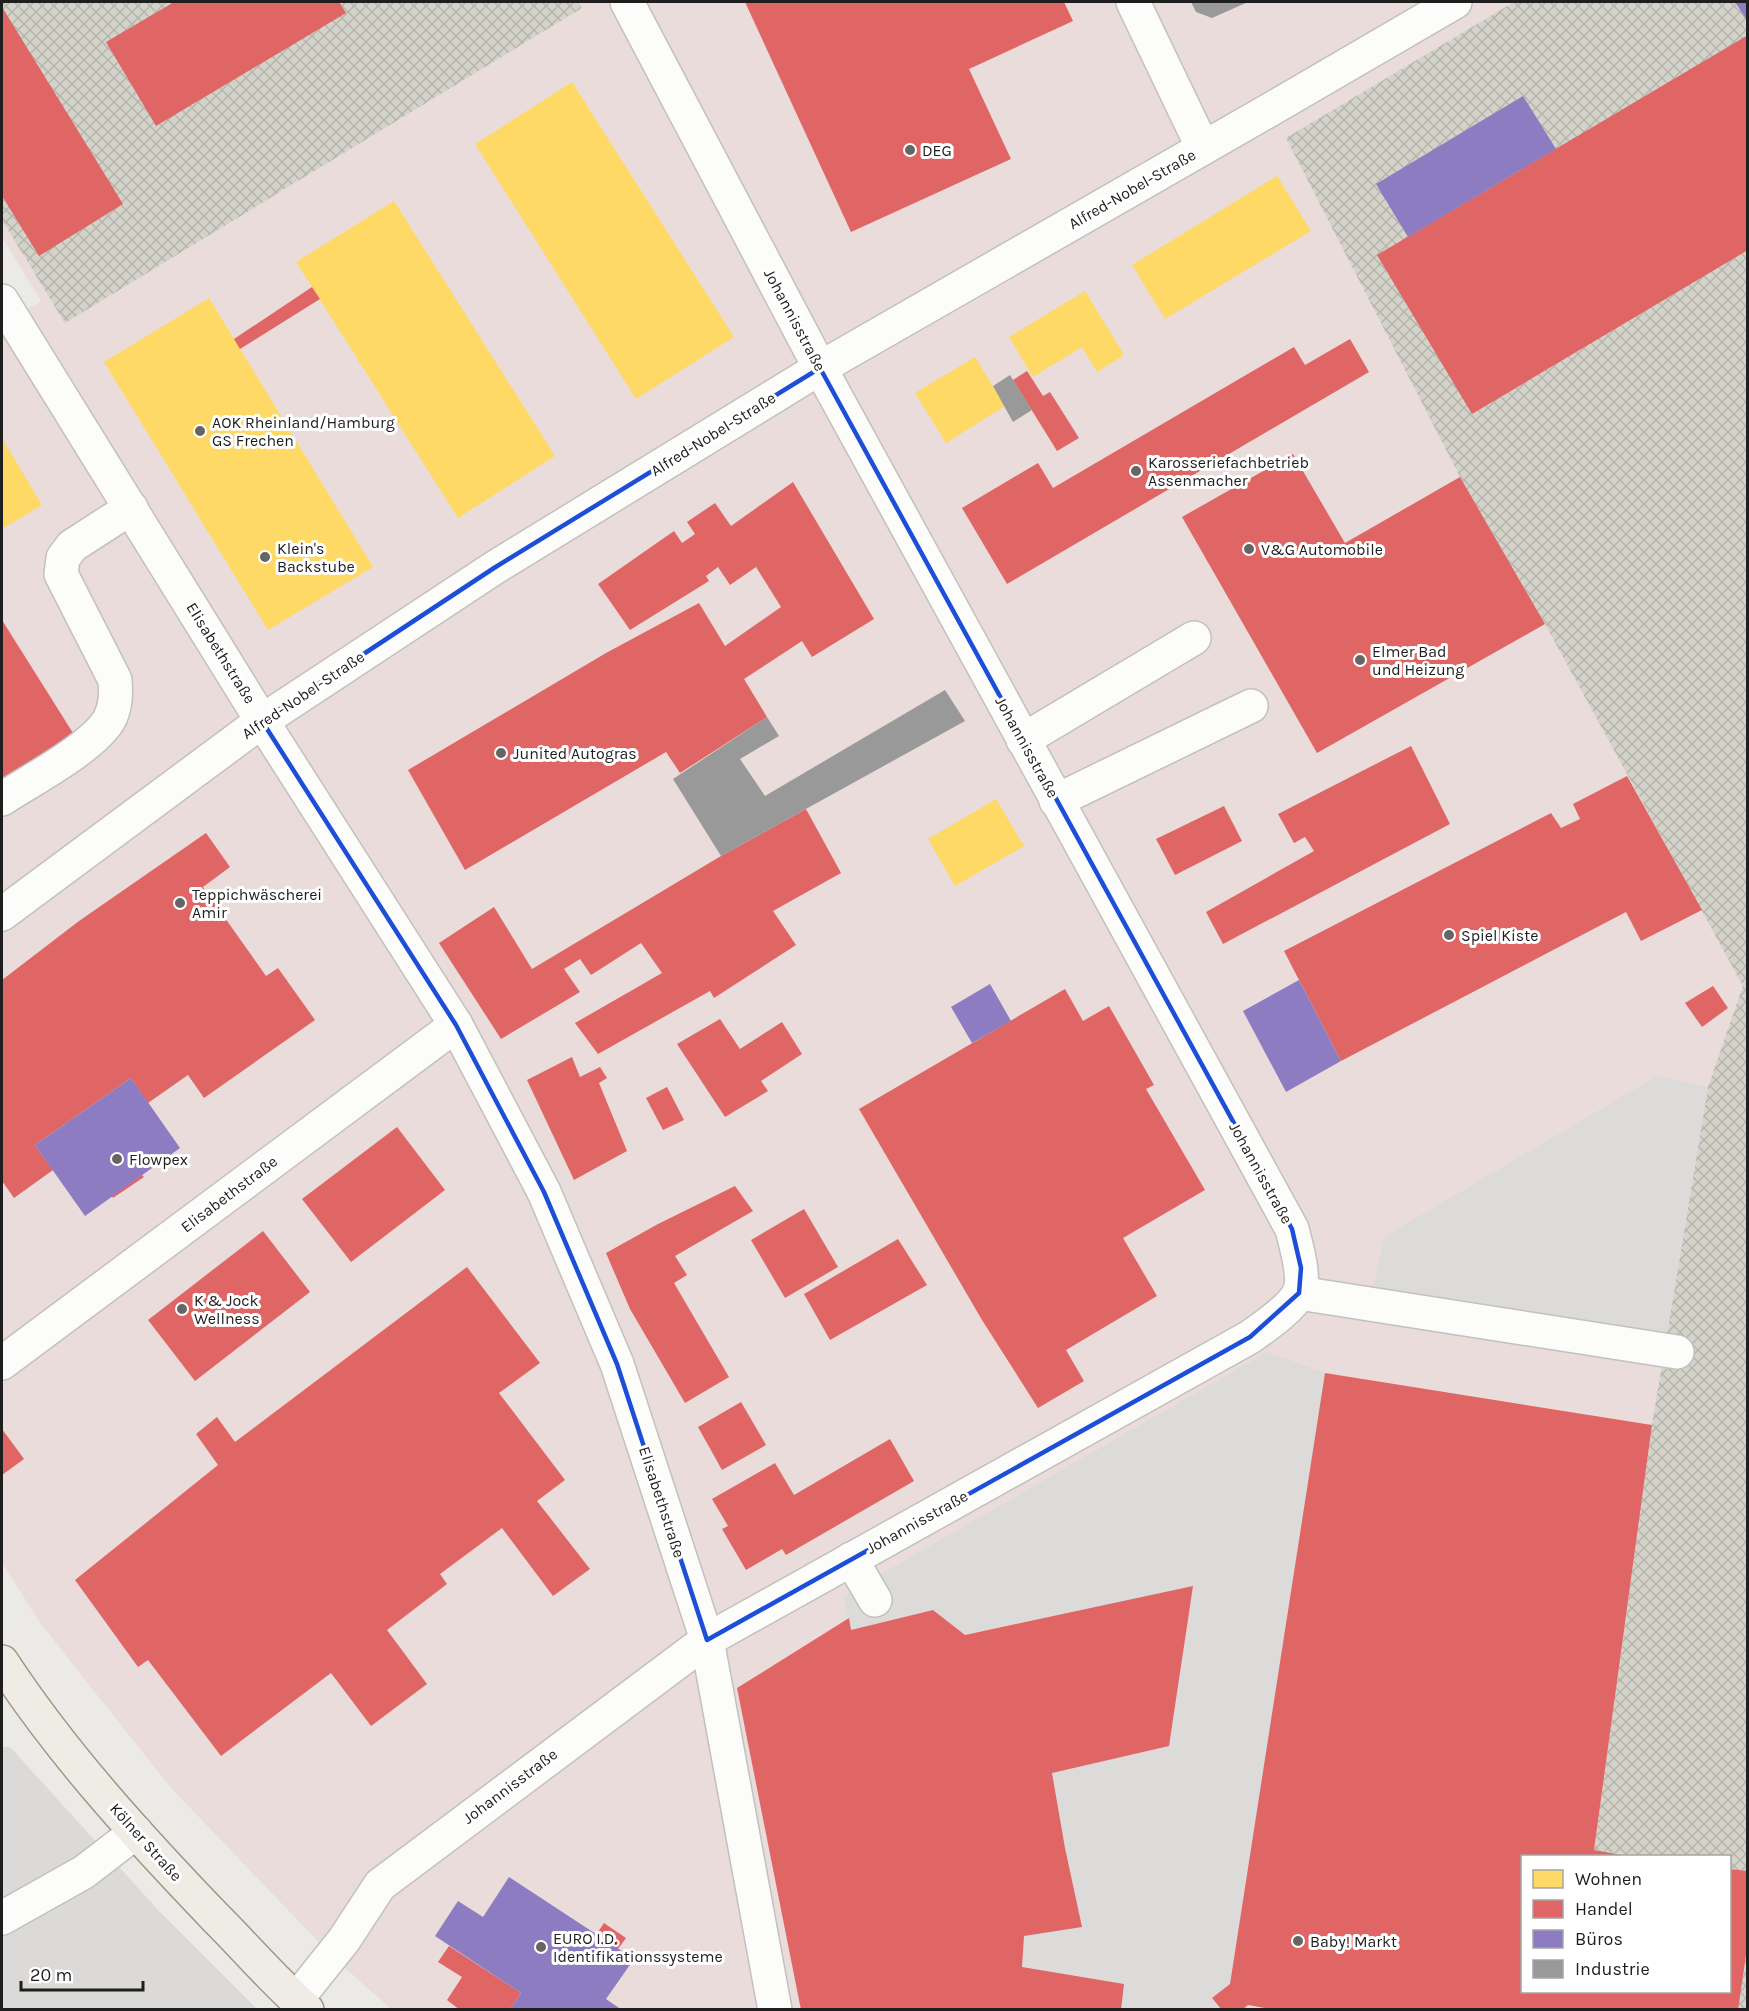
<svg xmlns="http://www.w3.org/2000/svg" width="1749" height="2011" font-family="Karla,sans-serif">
<defs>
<pattern id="construction-cross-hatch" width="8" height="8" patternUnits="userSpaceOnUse" patternTransform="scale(1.5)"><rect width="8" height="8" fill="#d4d3ca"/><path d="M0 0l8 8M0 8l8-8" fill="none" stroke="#b6b5ad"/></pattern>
</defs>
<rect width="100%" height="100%" fill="#eceae7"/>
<polygon fill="#dbdad8" points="2,1747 10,1747 159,1911 257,2009 2,2010"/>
<path fill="#e9dcda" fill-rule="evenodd" d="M 2,2 L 1747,2 L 1747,2009 L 392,2010 L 332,1956 L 171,1788 L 41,1624 L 2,1563 L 2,326 L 41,301 L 2,237 ZM 1522,1856 L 1730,1856 L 1730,1992 L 1522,1992 Z"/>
<g fill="url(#construction-cross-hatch)">
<polygon points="2,2 578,2 582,8 65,323 2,220"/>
<polygon points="1514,2 1747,2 1747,1871 1730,1869 1730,1856 1639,1856 1594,1850 1652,1425 1708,1087 1743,986 1545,624 1460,477 1286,138"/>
<polygon points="1747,1941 1747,2009 1738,2009"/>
</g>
<g fill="#dcdbda">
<polygon points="1657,1076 1708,1087 1667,1334 1373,1291 1384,1237"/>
<polygon points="1267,1352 1325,1373 1230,1984 1212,1998 1222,2009 1121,2009 1124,1984 1022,1967 1024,1936 1065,1848 1052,1773 1169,1746 1193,1586 965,1635 932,1610 851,1630 843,1596"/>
</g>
<g fill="#ffd966">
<polygon points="572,82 734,337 636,399 475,144"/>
<polygon points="1277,176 1311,231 1165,319 1132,265"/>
<polygon points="394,201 555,456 458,518 296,262"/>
<polygon points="1085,291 1124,355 1097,372 1082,347 1033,377 1009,337"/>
<polygon points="209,298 373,567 268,630 104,362"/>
<polygon points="975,357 1005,406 946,443 915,393"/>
<polygon points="2,438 42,505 2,529"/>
<polygon points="996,799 1024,846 955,886 928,839"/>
</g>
<g fill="#e06666">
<polygon points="174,2 339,2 346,13 156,126 106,42"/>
<polygon points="745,2 1064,2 1073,21 969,69 1011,159 851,232"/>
<polygon points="2,7 123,204 39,256 2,196"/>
<polygon points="1748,35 1748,250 1472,414 1377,255"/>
<polygon points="312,287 320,299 240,349 234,339"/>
<polygon points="1350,339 1369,372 1007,584 962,508 1038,463 1053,488 1294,347 1305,365"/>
<polygon points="1027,371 1043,396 1050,392 1079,438 1057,451 1013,380"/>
<polygon points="1293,454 1345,543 1460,477 1545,624 1317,753 1182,517"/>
<polygon points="793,482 874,619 812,657 802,641 744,679 767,717 680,773 666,752 465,870 408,770 606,653 699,603 725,646 781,607 756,567 730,585 718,567 706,576 709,581 630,630 598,584 674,531 682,543 695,534 687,522 715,503 731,526"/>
<polygon points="2,620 78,741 2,789"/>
<polygon points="1411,746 1450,824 1223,944 1206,912 1314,851 1305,837 1294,843 1278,814"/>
<polygon points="1627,776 1702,910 1641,941 1626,912 1341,1061 1284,951 1551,813 1561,828 1580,819 1573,804"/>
<polygon points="1224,806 1242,841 1175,875 1156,839"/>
<polygon points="806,809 841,873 773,911 796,945 714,998 710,991 598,1054 575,1023 662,973 641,943 591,975 580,959 564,969 580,992 501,1039 439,943 494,907 532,969 721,856"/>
<polygon points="206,833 230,867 203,887 266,976 278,968 315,1020 204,1098 188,1075 148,1103 131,1078 35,1145 53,1170 14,1198 2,1181 2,980 79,921"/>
<polygon points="1713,986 1728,1008 1702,1027 1685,1003"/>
<polygon points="1065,989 1083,1021 1109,1006 1154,1085 1146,1089 1205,1190 1123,1238 1157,1296 1066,1350 1084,1381 1038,1408 982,1320 859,1109"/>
<polygon points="720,1019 740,1049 782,1022 802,1054 761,1081 768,1091 725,1117 677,1044"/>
<polygon points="572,1057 580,1077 600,1067 607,1078 599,1083 627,1151 574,1180 527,1080"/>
<polygon points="667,1087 684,1120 663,1130 646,1098"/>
<polygon points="397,1127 445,1190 351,1262 302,1199"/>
<polygon points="142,1175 144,1177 113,1198 112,1196"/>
<polygon points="735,1186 753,1211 675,1256 687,1275 674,1283 729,1377 685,1403 630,1309 606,1253 658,1224"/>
<polygon points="804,1209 838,1267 785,1298 751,1240"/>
<polygon points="263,1231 310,1292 195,1381 148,1320"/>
<polygon points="898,1239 927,1285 830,1340 804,1294"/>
<polygon points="467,1267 540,1363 499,1393 565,1480 537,1501 590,1569 553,1596 502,1528 440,1574 447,1584 387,1630 427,1684 371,1726 331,1673 221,1756 148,1660 138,1667 75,1580 218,1465 196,1434 217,1417 235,1442"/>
<polygon points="1325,1373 1652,1425 1594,1850 1629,1856 1522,1856 1522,1992 1730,1992 1730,1869 1748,1871 1748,1941 1738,2010 1277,2010 1248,2005 1242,2010 1222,2010 1212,1998 1230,1984"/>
<polygon points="741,1402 766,1445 722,1470 698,1427"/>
<polygon points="2,1429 24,1459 2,1475"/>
<polygon points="890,1439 914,1481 786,1555 782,1549 746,1570 722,1529 728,1526 712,1499 775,1463 794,1495"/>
<polygon points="1193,1586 1169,1746 1052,1773 1065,1848 1082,1927 1024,1936 1022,1967 1124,1984 1121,2010 801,2010 737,1688 849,1618 851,1630 933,1610 965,1635"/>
<polygon points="604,1923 626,1938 618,1949 596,1935"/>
<polygon points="449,1946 521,1993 510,2010 460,2010 447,2000 462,1977 438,1962"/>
</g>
<g fill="#8e7cc3">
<polygon points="1735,2 1748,2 1748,22"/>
<polygon points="1523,96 1556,149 1408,237 1376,184"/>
<polygon points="1299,980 1341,1061 1286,1092 1243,1011"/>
<polygon points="990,984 1011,1021 972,1043 951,1007"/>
<polygon points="131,1078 180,1148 85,1216 35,1145"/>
<polygon points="509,1877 634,1959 606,1999 622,2010 510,2010 521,1993 435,1936 458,1901 483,1917"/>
</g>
<g fill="#999">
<polygon points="1191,2 1248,2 1212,18 1196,12"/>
<polygon points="1010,375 1032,410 1013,422 993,386"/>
<polygon points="945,690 965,721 721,856 673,779 767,717 779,736 740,759 765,796"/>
</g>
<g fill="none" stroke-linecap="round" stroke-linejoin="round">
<g stroke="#c2c1bf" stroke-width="36">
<g id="minor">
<polyline points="1133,2 1203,148"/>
<polyline points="2,301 262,721 456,1025 544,1192 617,1364 707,1640 775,2010"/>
<polyline points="1023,740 1194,638"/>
<path d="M 2,799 C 31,780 92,748 109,720 C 116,707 116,694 115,680 L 61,574 L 63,558 L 72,546 L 131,508"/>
<polyline points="1056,801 1251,706"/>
<polyline points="2,914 262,721 494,568 820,368 1273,108 1455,2"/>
<polyline points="1299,1293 1677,1352"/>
<polyline points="2,1363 456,1025"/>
<polyline points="851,1559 875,1600"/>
<polyline points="2,1918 84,1872 136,1832"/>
<path d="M 296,2000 L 344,1940 L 380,1885 L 707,1640 L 1250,1337 C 1264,1327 1292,1308 1299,1293 C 1306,1278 1296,1245 1292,1229 L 820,368 L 627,2"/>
</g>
</g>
<g stroke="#a09686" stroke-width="36">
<path id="major" d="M 2,1662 C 63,1755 140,1839 217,1919 C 247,1949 275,1982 307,2010"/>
</g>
<use href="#minor" stroke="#fcfcfb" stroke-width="33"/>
<use href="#major" stroke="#efebe5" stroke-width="33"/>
</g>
<path fill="none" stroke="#1d4ed8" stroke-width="4.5" stroke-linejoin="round" d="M 820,368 L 1292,1229 L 1301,1268 L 1299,1293 L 1250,1337 L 707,1640 L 617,1364 L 544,1192 L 456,1025 L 262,721 L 494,568 Z"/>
<g fill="#666564" stroke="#fff" stroke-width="2">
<circle cx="910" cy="150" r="6"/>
<circle cx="200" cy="431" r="6"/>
<circle cx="1136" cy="471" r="6"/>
<circle cx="1249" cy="549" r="6"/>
<circle cx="265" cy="557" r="6"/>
<circle cx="1360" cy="660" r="6"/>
<circle cx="501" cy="753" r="6"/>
<circle cx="180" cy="903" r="6"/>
<circle cx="1449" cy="935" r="6"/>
<circle cx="117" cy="1159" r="6"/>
<circle cx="182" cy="1309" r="6"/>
<circle cx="1298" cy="1941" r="6"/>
<circle cx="541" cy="1947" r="6"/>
</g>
<g text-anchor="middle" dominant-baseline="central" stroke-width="6" stroke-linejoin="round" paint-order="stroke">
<g font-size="16" fill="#1e1e1e" stroke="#fff" text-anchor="start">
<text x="922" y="150">DEG</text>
<text x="212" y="422">AOK Rheinland/Hamburg<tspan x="212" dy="18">GS Frechen</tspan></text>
<text x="1148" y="462">Karosseriefachbetrieb<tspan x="1148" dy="18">Assenmacher</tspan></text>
<text x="277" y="548">Klein's<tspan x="277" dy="18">Backstube</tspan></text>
<text x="1261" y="549">V&amp;G Automobile</text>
<text x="1372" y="651">Elmer Bad<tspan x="1372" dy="18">und Heizung</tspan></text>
<text x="513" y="753">Junited Autogras</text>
<text x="192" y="894">Teppichwäscherei<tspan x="192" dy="18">Amir</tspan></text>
<text x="1461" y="935">Spiel Kiste</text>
<text x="129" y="1159">Flowpex</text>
<text x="194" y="1300">K &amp; Jock<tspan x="194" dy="18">Wellness</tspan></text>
<text x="553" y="1938">EURO I.D.<tspan x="553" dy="18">Identifikationssysteme</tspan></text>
<text x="1310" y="1941">Baby! Markt</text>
</g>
<g font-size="16" fill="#1e1e1e" stroke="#fff">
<text transform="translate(1132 189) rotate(-30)">Alfred-Nobel-Straße</text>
<text transform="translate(795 320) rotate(62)">Johannisstraße</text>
<text transform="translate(713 434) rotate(-32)">Alfred-Nobel-Straße</text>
<text transform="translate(221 653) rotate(58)">Elisabethstraße</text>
<text transform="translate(303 695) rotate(-34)">Alfred-Nobel-Straße</text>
<text transform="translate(1027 747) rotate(61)">Johannisstraße</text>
<text transform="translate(1261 1173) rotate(61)">Johannisstraße</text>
<text transform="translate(229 1194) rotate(-37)">Elisabethstraße</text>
<text transform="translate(662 1502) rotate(72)">Elisabethstraße</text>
<text transform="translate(917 1522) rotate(-29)">Johannisstraße</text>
<text transform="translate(510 1786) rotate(-37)">Johannisstraße</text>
<text transform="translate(146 1842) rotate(48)">Kölner Straße</text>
</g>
</g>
<rect width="1749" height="2011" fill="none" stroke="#1e1e1e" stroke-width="6"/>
<rect x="1521" y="1855" width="210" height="138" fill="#ffffff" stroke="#a5a5a5" stroke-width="1.5"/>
<rect x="1533" y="1870" width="30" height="18" fill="#ffd966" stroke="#a5a5a5" stroke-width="1.5"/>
<text x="1575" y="1885" font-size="18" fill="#1e1e1e">Wohnen</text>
<rect x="1533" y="1900" width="30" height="18" fill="#e06666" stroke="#a5a5a5" stroke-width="1.5"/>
<text x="1575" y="1915" font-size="18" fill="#1e1e1e">Handel</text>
<rect x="1533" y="1930" width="30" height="18" fill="#8e7cc3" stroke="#a5a5a5" stroke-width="1.5"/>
<text x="1575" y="1945" font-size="18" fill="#1e1e1e">Büros</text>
<rect x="1533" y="1960" width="30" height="18" fill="#999999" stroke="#a5a5a5" stroke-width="1.5"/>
<text x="1575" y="1975" font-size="18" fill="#1e1e1e">Industrie</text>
<path d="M21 1981v9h122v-9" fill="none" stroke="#1e1e1e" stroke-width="3"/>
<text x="30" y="1981" font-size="18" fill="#1e1e1e" stroke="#ffffff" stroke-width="4.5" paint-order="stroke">20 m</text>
</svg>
